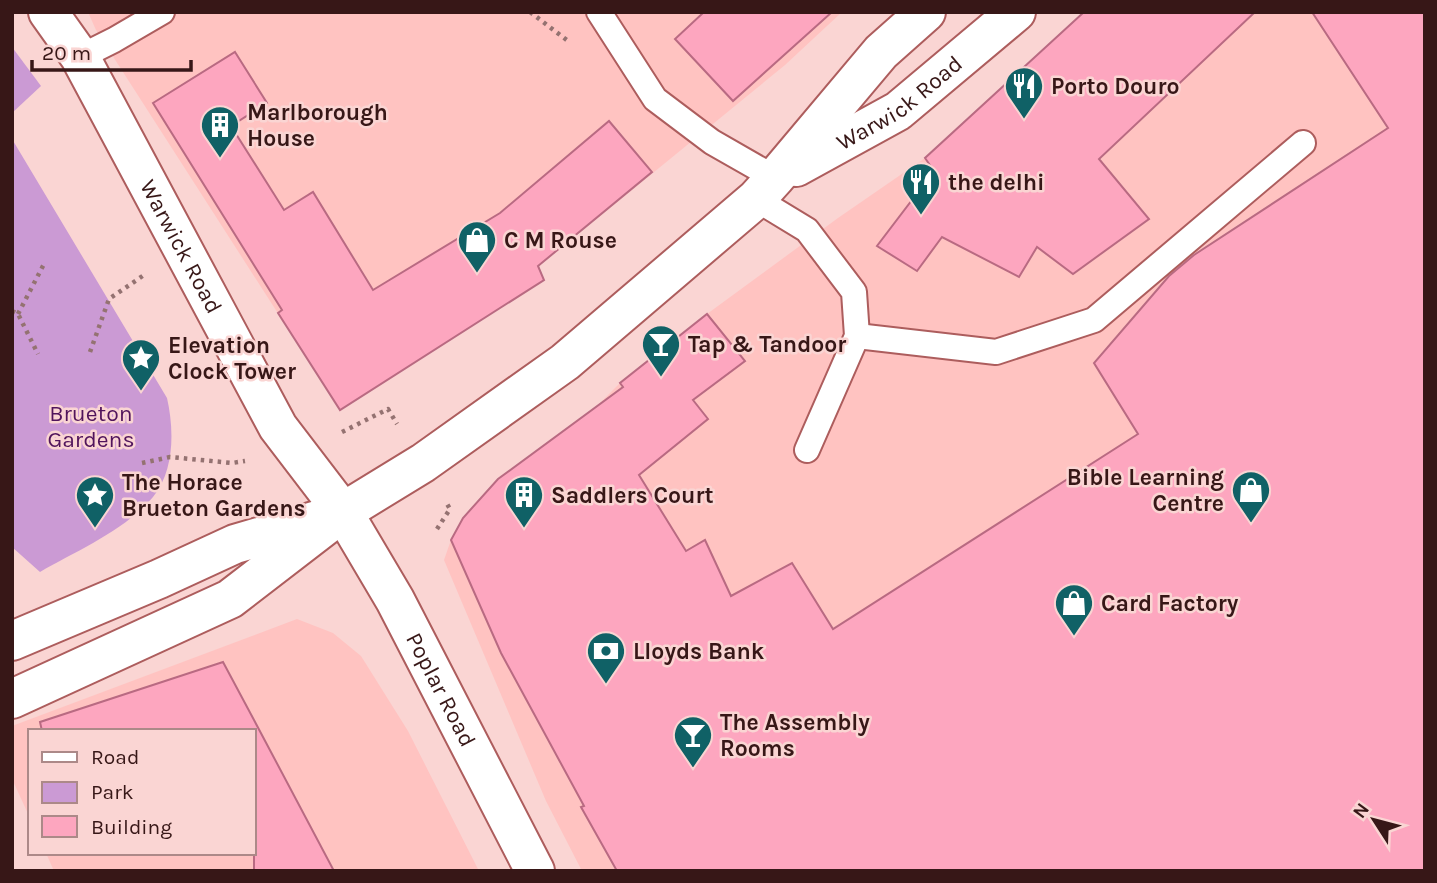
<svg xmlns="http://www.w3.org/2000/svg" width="1437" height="883" font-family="Karla,sans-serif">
<rect width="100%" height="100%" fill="#fad5d3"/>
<g fill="#ffc3c1">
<polygon points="88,12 842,12 785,65 539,266 544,280 340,410 96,30"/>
<polygon points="1084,12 1425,12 1425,871 582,871 546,801 444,560 451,540 463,518 498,479 596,407 620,383 707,314 838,218 925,158"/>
<polygon points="297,619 333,633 361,656 408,731 479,871 54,871 46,853 254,853 254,731 30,731 30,818 12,779 12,726"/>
</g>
<g fill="#cb9ad4">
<polygon points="12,47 41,86 12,113"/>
<path d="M 12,139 L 167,398 C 174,429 175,470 153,497 C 124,531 78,550 40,572 L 12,547 Z"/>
</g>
<g fill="#fda6bf" stroke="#b96a82" stroke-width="2">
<polygon points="704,12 832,12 733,101 675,39"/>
<polygon points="1084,12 1255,12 1099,159 1149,219 1073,274 1037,247 1019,277 942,237 917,271 877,246 934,171 925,158"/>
<polygon points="1312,12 1425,12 1425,871 617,871 581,807 584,806 501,653 451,540 463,518 498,479 623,387 620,383 707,314 745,361 693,400 708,419 639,475 686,551 705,540 731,596 792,563 833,629 1138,434 1094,363 1169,276 1194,255 1388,128"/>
<polygon points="235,52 267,103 231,126 284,210 313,192 373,290 500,213 609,121 652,172 538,266 544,280 340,410 278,313 282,310 153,103"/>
<polygon points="223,662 254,720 334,871 254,871 254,731 42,731 40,722"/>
</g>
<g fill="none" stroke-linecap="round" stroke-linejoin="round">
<g stroke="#ad5d5d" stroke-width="28">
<g id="service">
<polyline points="599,12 655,99 712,142 775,178"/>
<polyline points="80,57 114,40 162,12"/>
<polyline points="756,199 807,230 854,292 857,336 807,450"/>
<polyline points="857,336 996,352 1094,320 1303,143"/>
</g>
</g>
<g stroke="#ad5d5d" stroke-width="42">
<g id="minor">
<path id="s1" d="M 48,12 L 80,57 L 278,427 L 343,512"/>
</g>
</g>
<g stroke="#ad5d5d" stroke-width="42">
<g id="tertiary">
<path id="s2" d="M 343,512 L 395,600 L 535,871"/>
</g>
</g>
<g stroke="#ad5d5d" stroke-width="42">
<g id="secondary">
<path id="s3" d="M 796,167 L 898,111 L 1016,12"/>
<polyline points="12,641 159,579 235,544 321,519"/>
<polyline points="12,699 230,599 343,512 423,463 565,362 756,199 775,178 881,52 926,12"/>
</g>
</g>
<g stroke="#947271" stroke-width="4.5" stroke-dasharray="3.5 5" stroke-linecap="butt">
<polyline points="530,12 568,41"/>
<polyline points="12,311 18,314 38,354"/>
<polyline points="18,314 45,262"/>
<polyline points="90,352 109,299 144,275"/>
<polyline points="342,432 388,409 397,424"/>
<polyline points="142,463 170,457 232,463 245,461"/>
<polyline points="437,529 450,509 446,502"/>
</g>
<use href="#service" stroke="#fff" stroke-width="24"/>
<use href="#minor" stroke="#fff" stroke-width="38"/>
<use href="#tertiary" stroke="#fff" stroke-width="38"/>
<use href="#secondary" stroke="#fff" stroke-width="38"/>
</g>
<defs>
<g id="restaurant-pin" transform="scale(2.0125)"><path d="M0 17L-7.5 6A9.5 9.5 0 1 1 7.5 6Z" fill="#106166" stroke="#fad5d3"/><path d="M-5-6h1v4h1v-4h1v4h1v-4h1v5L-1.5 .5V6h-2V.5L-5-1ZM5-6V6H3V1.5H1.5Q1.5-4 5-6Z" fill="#fff"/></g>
<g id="building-pin" transform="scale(2.0125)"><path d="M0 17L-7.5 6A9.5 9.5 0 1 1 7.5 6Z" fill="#106166" stroke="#fad5d3"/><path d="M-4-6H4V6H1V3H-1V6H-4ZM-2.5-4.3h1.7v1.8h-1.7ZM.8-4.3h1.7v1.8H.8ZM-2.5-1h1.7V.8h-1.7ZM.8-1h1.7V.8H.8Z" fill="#fff"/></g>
<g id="shop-pin" transform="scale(2.0125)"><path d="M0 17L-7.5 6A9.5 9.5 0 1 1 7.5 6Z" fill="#106166" stroke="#fad5d3"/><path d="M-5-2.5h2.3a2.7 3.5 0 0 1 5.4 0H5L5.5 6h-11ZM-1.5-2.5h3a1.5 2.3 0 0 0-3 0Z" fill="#fff"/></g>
<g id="bar-pin" transform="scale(2.0125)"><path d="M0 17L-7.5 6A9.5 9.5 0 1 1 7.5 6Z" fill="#106166" stroke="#fad5d3"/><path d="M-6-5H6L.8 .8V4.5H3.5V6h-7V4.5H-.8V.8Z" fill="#fff"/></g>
<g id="sight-pin" transform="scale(2.0125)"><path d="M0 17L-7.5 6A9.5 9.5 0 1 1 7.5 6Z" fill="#106166" stroke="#fad5d3"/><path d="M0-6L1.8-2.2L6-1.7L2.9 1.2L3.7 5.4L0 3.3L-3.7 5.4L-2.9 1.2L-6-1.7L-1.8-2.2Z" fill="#fff"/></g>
<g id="bank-pin" transform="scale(2.0125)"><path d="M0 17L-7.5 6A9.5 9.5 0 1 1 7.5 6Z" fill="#106166" stroke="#fad5d3"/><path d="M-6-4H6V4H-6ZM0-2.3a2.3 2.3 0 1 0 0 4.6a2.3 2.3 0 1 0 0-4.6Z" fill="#fff"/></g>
</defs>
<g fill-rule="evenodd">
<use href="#restaurant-pin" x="1024" y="86"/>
<use href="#building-pin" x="220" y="125"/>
<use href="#restaurant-pin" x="921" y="182"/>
<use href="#shop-pin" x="477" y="240"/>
<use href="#bar-pin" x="661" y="344"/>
<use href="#sight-pin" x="141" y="358"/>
<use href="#shop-pin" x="1251" y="490"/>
<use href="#sight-pin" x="95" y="495"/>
<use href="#building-pin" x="524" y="495"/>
<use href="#shop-pin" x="1074" y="603"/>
<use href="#bank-pin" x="606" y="651"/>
<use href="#bar-pin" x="693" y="735"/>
</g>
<g text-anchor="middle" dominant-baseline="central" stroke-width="5" stroke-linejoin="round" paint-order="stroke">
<g font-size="23" font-weight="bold" fill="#371717" stroke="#fad5d3" text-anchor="start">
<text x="1051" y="86">Porto Douro</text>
<text x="247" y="112">Marlborough<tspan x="247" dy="26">House</tspan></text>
<text x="948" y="182">the delhi</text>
<text x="504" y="240">C M Rouse</text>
<text x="688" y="344">Tap &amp; Tandoor</text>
<text x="168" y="345">Elevation<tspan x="168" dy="26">Clock Tower</tspan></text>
<text x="1224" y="477" text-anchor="end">Bible Learning<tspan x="1224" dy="26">Centre</tspan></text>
<text x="122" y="482">The Horace<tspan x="122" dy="26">Brueton Gardens</tspan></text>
<text x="551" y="495">Saddlers Court</text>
<text x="1101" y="603">Card Factory</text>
<text x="633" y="651">Lloyds Bank</text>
<text x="720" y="722">The Assembly<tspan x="720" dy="26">Rooms</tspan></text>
</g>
<g font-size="23" fill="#371717" stroke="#fad5d3">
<text stroke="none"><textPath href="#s3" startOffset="122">Warwick Road</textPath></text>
<text stroke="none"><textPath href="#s1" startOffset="270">Warwick Road</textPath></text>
<text stroke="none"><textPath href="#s2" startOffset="203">Poplar Road</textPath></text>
</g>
<g font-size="23" fill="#51145c" stroke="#fad5d3">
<text x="91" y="413">Brueton<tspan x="91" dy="26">Gardens</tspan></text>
</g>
</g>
<rect width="1437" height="883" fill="none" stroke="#371717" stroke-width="28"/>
<rect x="28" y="729" width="228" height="126" fill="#fad5d3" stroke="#ac8988" stroke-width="2"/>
<rect x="42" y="752" width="35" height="10" fill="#ffffff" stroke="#ac8988" stroke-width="2"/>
<text x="91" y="764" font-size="21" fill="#371717">Road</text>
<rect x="42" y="782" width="35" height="21" fill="#cb9ad4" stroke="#ac8988" stroke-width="2"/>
<text x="91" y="799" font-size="21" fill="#371717">Park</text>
<rect x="42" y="816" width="35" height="21" fill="#fda6bf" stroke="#ac8988" stroke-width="2"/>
<text x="91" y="834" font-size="21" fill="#371717">Building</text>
<g transform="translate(1374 820) rotate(306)" stroke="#fad5d3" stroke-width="5" paint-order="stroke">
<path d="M0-5L12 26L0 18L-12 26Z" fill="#371717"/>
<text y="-10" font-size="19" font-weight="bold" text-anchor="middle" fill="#371717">N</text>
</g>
<path d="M32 60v10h159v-10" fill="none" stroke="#371717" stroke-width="3.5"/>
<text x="42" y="60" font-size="21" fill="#371717" stroke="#fad5d3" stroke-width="5" paint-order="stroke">20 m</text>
</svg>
